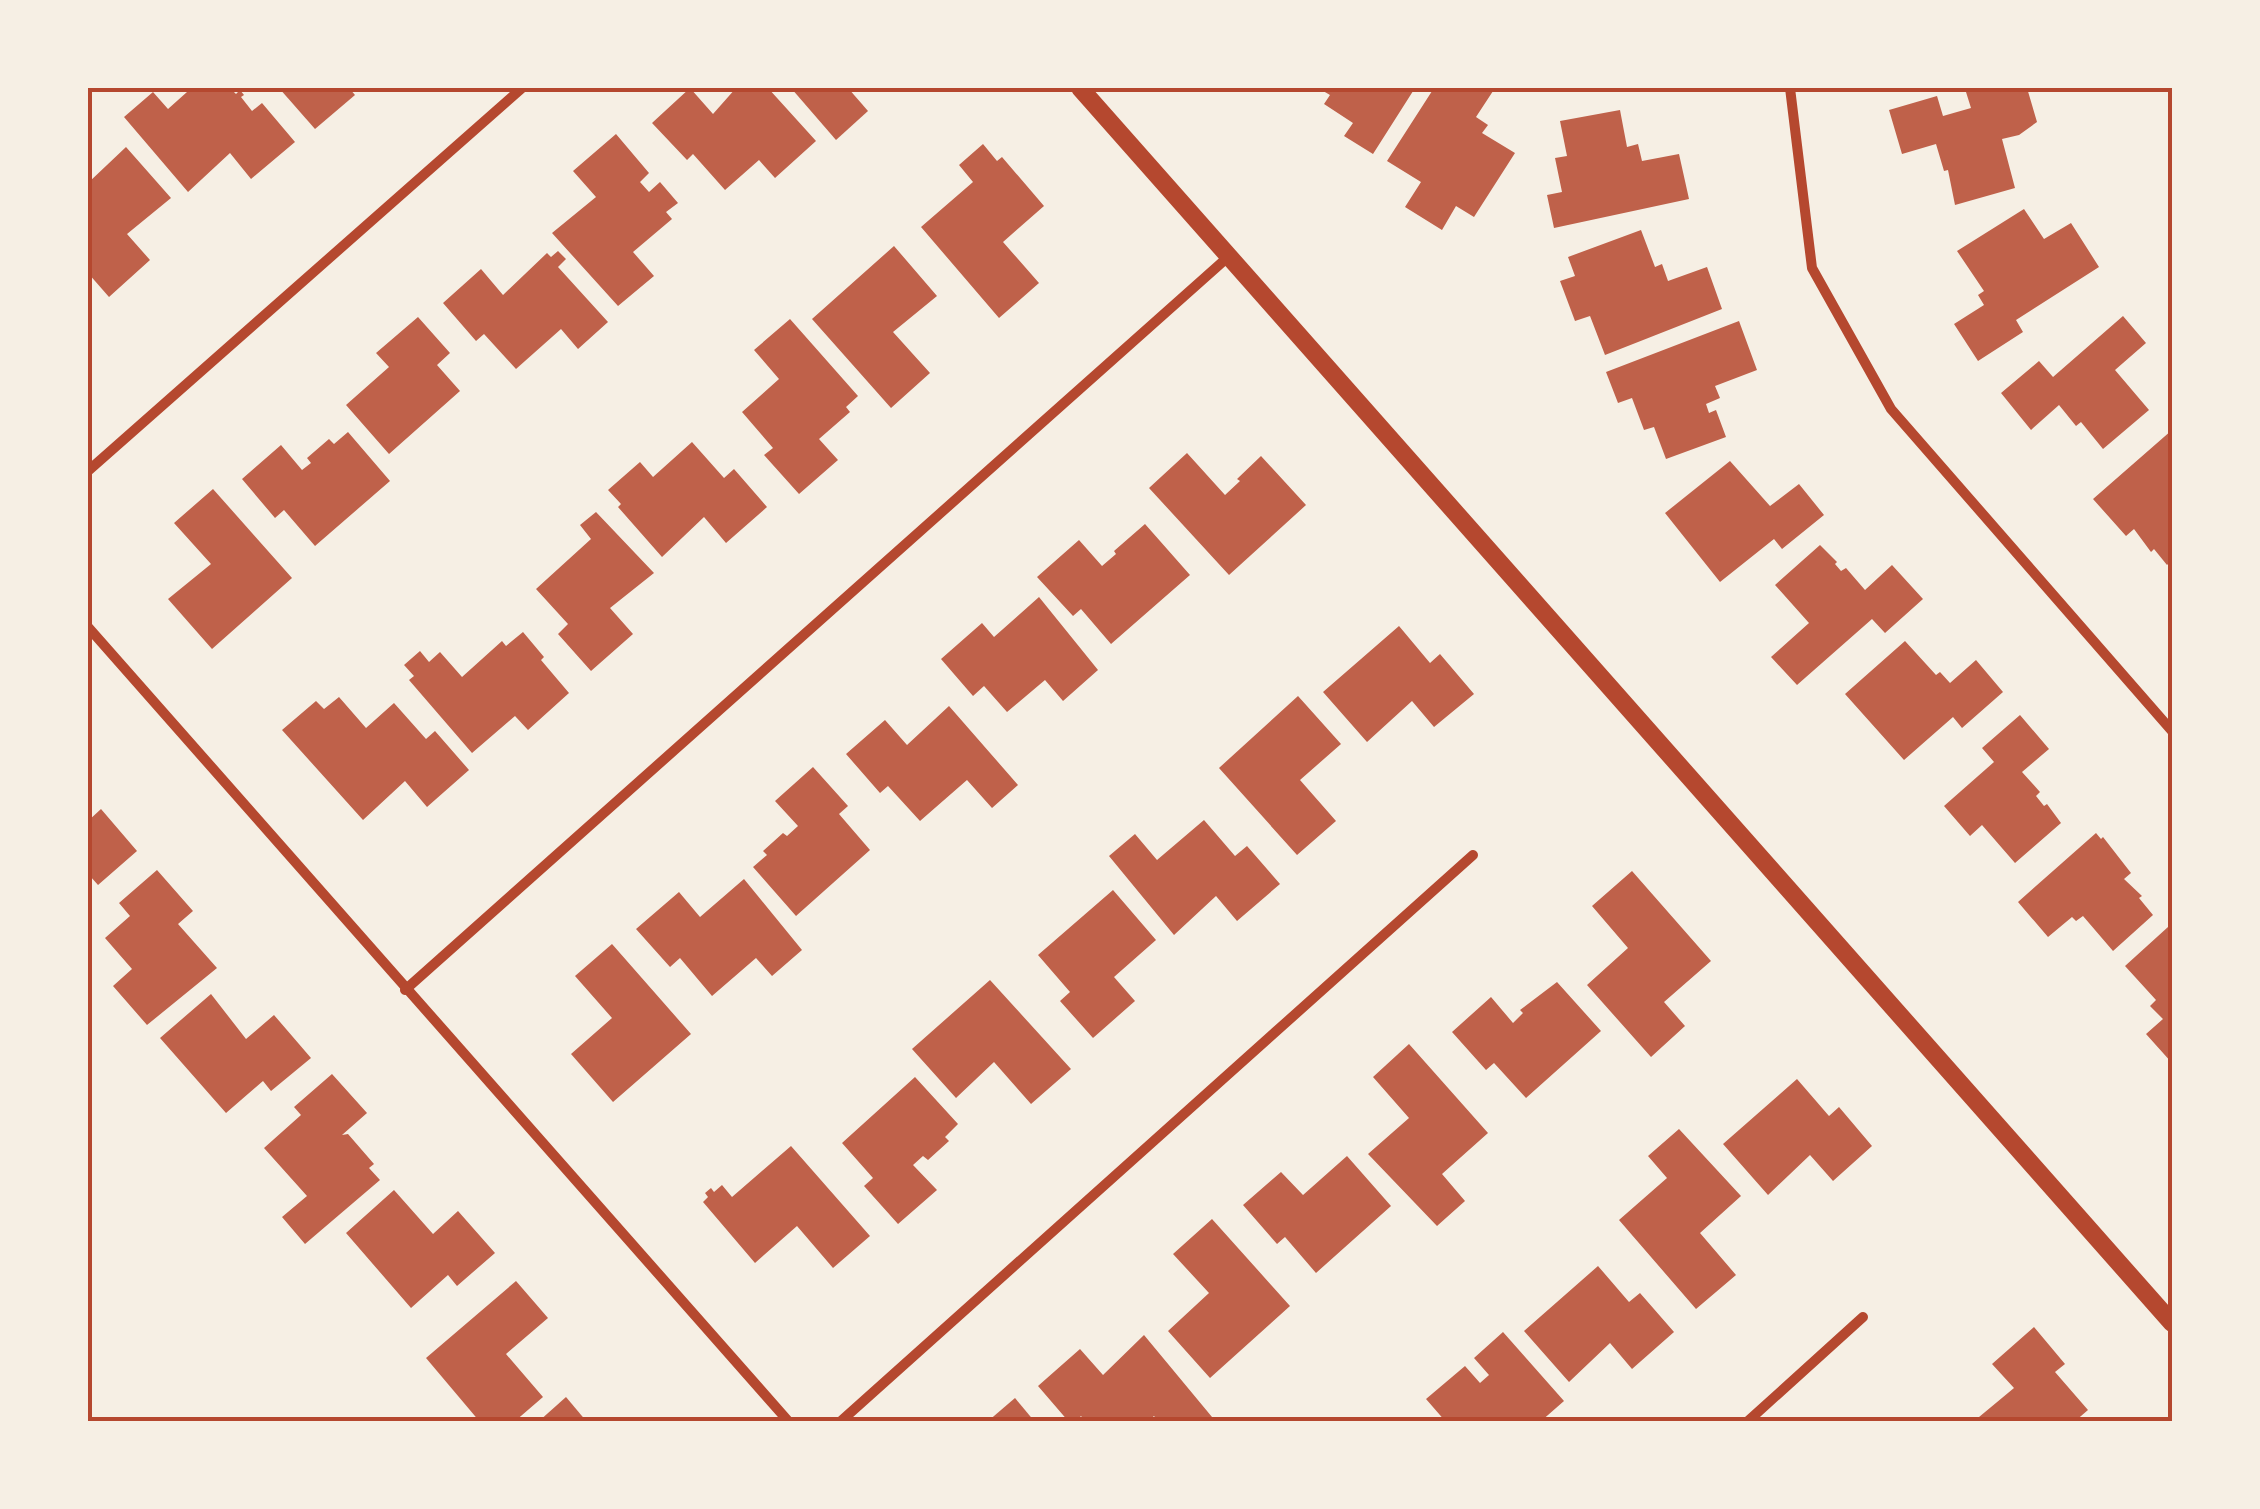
<svg xmlns="http://www.w3.org/2000/svg" width="2260" height="1509" font-family="'Times New Roman',serif">
<rect width="100%" height="100%" fill="#f6efe4"/>
<g fill="#bf614a">
<polygon points="184,88 230,88 236,94 240,90 244,95 241,97 252,111 262,103 295,142 251,179 230,153 188,192 124,117 153,92 168,109 187,92"/>
<polygon points="279,88 349,88 355,95 315,129"/>
<polygon points="690,88 713,114 736,88 768,88 816,141 775,178 759,160 725,190 693,154 687,160 652,123"/>
<polygon points="791,88 848,88 868,111 836,140"/>
<polygon points="1318,88 1415,88 1373,154 1344,136 1353,123 1324,104 1330,95"/>
<polygon points="1434,88 1495,88 1476,117 1488,125 1482,133 1515,153 1474,217 1456,206 1442,230 1405,207 1421,182 1387,161"/>
<polygon points="1982,88 2027,88 2037,122 2019,135 2002,139 2015,188 1955,205 1948,170 1944,171 1936,144 1902,154 1889,110 1937,96 1943,116 1971,108 1966,92"/>
<polygon points="1620,110 1627,147 1638,144 1642,161 1679,154 1689,199 1554,228 1547,195 1562,192 1555,158 1567,156 1560,121"/>
<polygon points="616,134 649,173 640,182 649,192 660,182 678,203 666,212 672,219 633,252 654,276 618,306 552,233 596,197 573,171"/>
<polygon points="983,144 997,161 1002,157 1044,206 1003,242 1039,283 999,318 921,227 973,182 959,165"/>
<polygon points="126,147 171,198 127,234 150,260 109,297 88,273 88,183"/>
<polygon points="2024,209 2044,239 2071,223 2099,267 2016,320 2023,332 1978,361 1954,324 1984,305 1978,295 1984,291 1957,251"/>
<polygon points="1641,230 1655,267 1662,264 1668,281 1707,267 1722,309 1605,355 1590,316 1575,321 1560,281 1575,276 1568,257"/>
<polygon points="894,246 937,296 893,332 930,373 891,408 812,319"/>
<polygon points="558,251 566,259 558,267 608,322 578,349 561,329 516,369 484,334 476,341 443,303 481,269 503,295 547,253 551,257"/>
<polygon points="2123,316 2146,343 2115,370 2149,410 2103,449 2081,422 2076,426 2059,405 2031,430 2001,393 2039,361 2053,377"/>
<polygon points="418,317 450,353 437,365 460,391 389,454 346,405 389,367 376,353"/>
<polygon points="790,319 858,396 846,407 850,412 819,439 838,460 799,494 764,455 773,448 742,412 779,379 754,350"/>
<polygon points="1739,321 1757,370 1715,386 1720,398 1706,404 1709,413 1716,410 1726,437 1666,459 1654,427 1644,430 1632,398 1618,403 1606,372"/>
<polygon points="2172,430 2172,560 2167,565 2154,549 2151,552 2134,529 2126,536 2093,499"/>
<polygon points="348,432 390,481 315,546 284,510 275,518 242,479 281,445 302,470 311,463 307,458 329,439 334,444"/>
<polygon points="692,442 724,478 734,469 767,507 726,543 704,517 662,557 618,507 621,504 608,490 640,462 653,477"/>
<polygon points="1187,453 1225,495 1240,481 1237,479 1261,456 1306,505 1229,575 1149,488"/>
<polygon points="1730,461 1770,506 1799,484 1824,515 1782,549 1774,539 1720,582 1665,513"/>
<polygon points="213,489 292,578 212,649 168,599 211,564 174,523"/>
<polygon points="596,512 654,573 610,608 633,634 591,671 558,634 568,624 536,589 591,539 580,525"/>
<polygon points="1145,524 1190,575 1111,644 1081,609 1073,616 1037,577 1079,540 1102,566 1116,554 1114,551"/>
<polygon points="1820,545 1837,562 1835,564 1841,571 1846,568 1865,590 1892,565 1923,599 1885,633 1872,619 1797,685 1771,657 1809,623 1775,585"/>
<polygon points="1039,597 1098,670 1063,701 1045,680 1007,712 984,686 973,696 941,659 982,623 994,637"/>
<polygon points="1399,626 1430,663 1440,654 1474,694 1434,727 1412,701 1367,742 1323,692"/>
<polygon points="523,632 544,657 541,660 569,693 528,730 515,716 472,753 409,680 414,676 404,665 420,651 429,662 440,652 462,677 502,641 506,646"/>
<polygon points="1905,641 1936,675 1940,672 1950,683 1976,660 2003,692 1962,728 1953,717 1904,760 1845,694"/>
<polygon points="1298,696 1341,744 1300,780 1336,821 1297,855 1219,768"/>
<polygon points="339,697 366,728 394,703 426,739 435,731 469,770 427,807 405,781 363,820 282,730 316,701 324,709"/>
<polygon points="949,706 1018,785 992,808 967,780 920,821 888,786 880,793 846,754 885,720 907,745"/>
<polygon points="2020,715 2049,749 2022,772 2040,792 2036,796 2044,806 2047,804 2061,823 2015,863 1982,825 1970,836 1944,806 1994,762 1982,748"/>
<polygon points="813,767 848,806 839,814 870,850 796,916 753,867 767,855 763,851 783,833 787,836 798,826 775,801"/>
<polygon points="101,809 137,851 98,885 90,876 88,878 88,821"/>
<polygon points="1204,820 1235,856 1247,846 1280,884 1237,921 1216,896 1174,935 1109,856 1135,834 1157,860"/>
<polygon points="2096,833 2101,839 2103,837 2131,873 2124,879 2142,896 2139,898 2153,915 2113,951 2083,916 2076,921 2072,917 2048,937 2018,902"/>
<polygon points="157,870 193,911 178,924 217,968 147,1025 113,986 132,969 105,938 130,916 119,903"/>
<polygon points="1632,871 1711,961 1664,1002 1685,1026 1651,1057 1587,985 1628,948 1592,906"/>
<polygon points="744,879 802,950 772,976 756,958 712,996 680,958 670,967 636,929 679,892 700,917"/>
<polygon points="1113,890 1156,940 1114,977 1135,1001 1093,1038 1060,1001 1070,992 1038,955"/>
<polygon points="2168,927 2172,931 2172,1063 2146,1034 2163,1019 2150,1006 2156,1000 2125,966"/>
<polygon points="612,944 691,1034 613,1102 571,1054 612,1018 575,976"/>
<polygon points="990,980 1071,1069 1031,1104 994,1062 956,1098 912,1049"/>
<polygon points="1557,982 1601,1031 1526,1098 1494,1063 1486,1070 1452,1032 1491,997 1513,1023 1523,1013 1520,1010"/>
<polygon points="211,994 246,1039 274,1015 311,1058 271,1091 263,1081 226,1113 160,1038"/>
<polygon points="1409,1044 1488,1133 1442,1174 1465,1201 1437,1226 1368,1154 1409,1118 1373,1077"/>
<polygon points="332,1074 367,1113 342,1135 348,1134 374,1164 369,1168 380,1180 305,1244 282,1217 307,1196 264,1148 301,1115 294,1107"/>
<polygon points="915,1077 958,1124 945,1137 949,1141 928,1160 923,1156 913,1165 937,1190 898,1224 864,1186 873,1178 842,1143"/>
<polygon points="1797,1079 1829,1116 1839,1107 1872,1146 1833,1181 1810,1155 1768,1195 1723,1144"/>
<polygon points="1679,1129 1741,1196 1700,1233 1736,1275 1696,1309 1619,1220 1667,1178 1648,1156"/>
<polygon points="791,1146 870,1236 833,1268 797,1226 755,1263 703,1202 708,1197 705,1193 711,1188 714,1192 722,1185 732,1197"/>
<polygon points="1347,1156 1391,1206 1316,1273 1285,1237 1277,1244 1243,1205 1281,1172 1303,1195"/>
<polygon points="394,1190 433,1234 458,1211 495,1253 457,1286 448,1275 411,1308 346,1233"/>
<polygon points="1212,1219 1290,1306 1210,1378 1168,1331 1209,1293 1173,1254"/>
<polygon points="1598,1266 1629,1302 1640,1293 1674,1332 1632,1369 1610,1343 1569,1382 1524,1331"/>
<polygon points="516,1281 548,1318 506,1354 543,1397 514,1422 480,1422 426,1358"/>
<polygon points="2034,1327 2065,1364 2055,1372 2088,1410 2074,1422 1973,1422 2014,1388 1992,1364"/>
<polygon points="1503,1332 1564,1401 1540,1422 1446,1422 1426,1399 1465,1366 1480,1383 1489,1375 1474,1358"/>
<polygon points="1144,1335 1212,1417 1206,1422 1159,1422 1154,1416 1147,1422 1086,1422 1081,1416 1075,1422 1069,1422 1038,1386 1080,1349 1103,1375"/>
<polygon points="566,1397 587,1422 538,1422"/>
<polygon points="1015,1398 1035,1422 987,1422"/>
</g>
<g fill="none" stroke-linecap="round" stroke-linejoin="round">
<g stroke="#b5482f" stroke-width="10">
<polyline points="1790,88 1812,268 1891,409 2172,731"/>
<polyline points="88,471 522,88"/>
<polyline points="88,627 789,1422"/>
<polyline points="405,990 1228,257"/>
<polyline points="840,1422 1473,855"/>
<polyline points="1747,1422 1863,1317"/>
</g>
<polyline stroke="#b5482f" stroke-width="18" points="1080,88 2172,1323"/>
</g>
<rect width="2260" height="1509" fill="none" stroke="#f6efe4" stroke-width="180"/>
<rect x="90" y="90" width="2080" height="1329" fill="none" stroke="#b5482f" stroke-width="4"/>
</svg>
